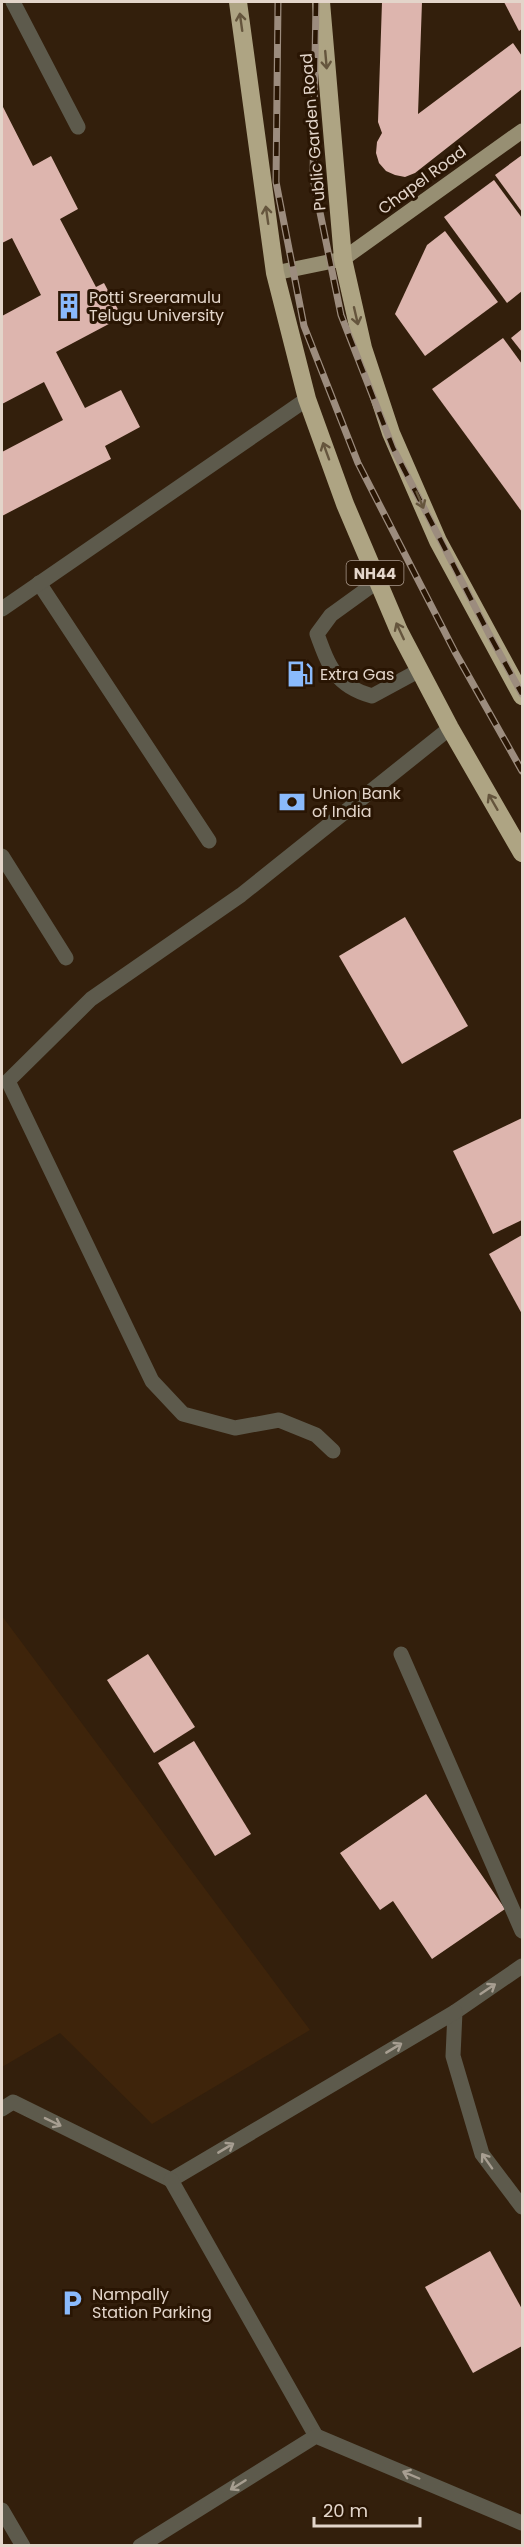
<svg xmlns="http://www.w3.org/2000/svg" width="524" height="2547" font-family="Poppins,sans-serif">
<rect width="100%" height="100%" fill="#331f0c"/>
<polygon fill="#3e240b" points="2,1616 310,2030 152,2124 60,2033 2,2067"/>
<g fill="#ddb5ae">
<polygon points="382,2 422,2 418,114 513,43 522,56 522,89 415,173 405,177 395,175 386,171 379,163 376,153 377,142 382,133 378,122"/>
<polygon points="504,2 522,2 522,29 519,31"/>
<polygon points="2,105 33,166 51,156 78,209 60,219 96,287 104,283 122,317 56,352 85,408 121,390 140,427 105,446 111,459 2,516 2,452 63,420 44,382 2,404 2,316 41,295 12,238 2,243"/>
<polygon points="522,155 522,212 495,175"/>
<polygon points="494,180 522,218 522,291 507,303 444,217"/>
<polygon points="445,231 498,302 425,356 395,314 427,245"/>
<polygon points="522,329 522,352 511,338"/>
<polygon points="503,338 522,364 522,512 432,389"/>
<polygon points="405,917 468,1026 402,1064 339,956"/>
<polygon points="522,1118 522,1220 493,1234 453,1151"/>
<polygon points="522,1235 522,1314 489,1254"/>
<polygon points="148,1654 195,1727 154,1753 107,1680"/>
<polygon points="194,1741 251,1834 215,1856 158,1763"/>
<polygon points="426,1794 505,1909 432,1959 393,1901 380,1910 340,1853"/>
<polygon points="490,2251 522,2309 522,2346 473,2373 425,2287"/>
</g>
<g fill="none" stroke-linecap="round" stroke-linejoin="round">
<g stroke="#5d5a4c" stroke-width="15">
<polyline points="13,2 78,127"/>
<path d="M 378,581 L 331,615 L 317,634 C 329,667 336,686 372,696 L 420,670"/>
<polyline points="39,583 209,841"/>
<polyline points="2,609 307,399"/>
<polyline points="2,856 66,958"/>
<polyline points="333,1451 316,1435 279,1420 235,1428 183,1414 152,1381 8,1081 91,999 241,895 450,728"/>
<polyline points="401,1654 522,1931"/>
<polyline points="522,1966 455,2012 453,2056 482,2154 522,2207"/>
<polyline points="2,2109 13,2102 171,2180 455,2012"/>
<polyline points="171,2180 316,2436"/>
<polyline points="2,2510 23,2546"/>
<polyline points="140,2546 316,2436 522,2523"/>
</g>
<polyline stroke="#978f73" stroke-width="15" points="275,273 343,259 522,131"/>
<g stroke="#aea483" stroke-width="18">
<polyline points="238,2 275,273 307,399 345,504 399,631 450,728 522,853"/>
<polyline points="321,2 343,259 363,348 391,433 438,541 522,696"/>
</g>
<g stroke="#9c8c7e" stroke-width="7">
<g id="rail">
<polyline points="278,2 276,182 304,326 358,463 455,652 522,771"/>
<polyline points="316,2 313,178 341,315 393,448 489,634 522,694"/>
</g>
</g>
<use href="#rail" stroke="#291503" stroke-width="4.5" stroke-dasharray="14" stroke-linecap="butt"/>
</g>
<defs><path id="oneway-shaft" d="M-6 0H5M1.5-3L5.5 0L1.5 3" fill="none" stroke-width="1.6" stroke-linecap="round" stroke-linejoin="round" transform="scale(1.5)"/></defs>
<g stroke="#65553d">
<use href="#oneway-shaft" transform="translate(241 22) rotate(-98)"/>
<use href="#oneway-shaft" transform="translate(326 60) rotate(85)"/>
<use href="#oneway-shaft" transform="translate(267 215) rotate(-98)"/>
<use href="#oneway-shaft" transform="translate(356 316) rotate(77)"/>
<use href="#oneway-shaft" transform="translate(326 451) rotate(-110)"/>
<use href="#oneway-shaft" transform="translate(420 500) rotate(67)"/>
<use href="#oneway-shaft" transform="translate(400 631) rotate(-115)"/>
<use href="#oneway-shaft" transform="translate(493 802) rotate(-120)"/>
</g>
<g stroke="#a79e91">
<use href="#oneway-shaft" transform="translate(488 1989) rotate(-34)"/>
<use href="#oneway-shaft" transform="translate(394 2048) rotate(-31)"/>
<use href="#oneway-shaft" transform="translate(53 2122) rotate(26)"/>
<use href="#oneway-shaft" transform="translate(226 2148) rotate(-31)"/>
<use href="#oneway-shaft" transform="translate(487 2161) rotate(-125)"/>
<use href="#oneway-shaft" transform="translate(411 2475) rotate(-157)"/>
<use href="#oneway-shaft" transform="translate(238 2485) rotate(148)"/>
</g>
<defs>
<g id="building-bare" transform="scale(2.07)"><path d="M-4-6H4V6H1V3H-1V6H-4ZM-2.5-4.3h1.7v1.8h-1.7ZM.8-4.3h1.7v1.8H.8ZM-2.5-1h1.7V.8h-1.7ZM.8-1h1.7V.8H.8Z" fill="#8abafc" stroke="#291503" stroke-width="2.5" paint-order="stroke"/></g>
<g id="fuel-bare" transform="scale(2.07)"><path d="M-5.5-6h7V0h2V4h1.3V-2.5L3-4.5l.8-.8L6-3V5H2.5V1h-1V6h-7ZM-4.2-4.7v3.2H.2V-4.7Z" fill="#8abafc" stroke="#291503" stroke-width="2.5" paint-order="stroke"/></g>
<g id="bank-bare" transform="scale(2.07)"><path d="M-6-4H6V4H-6ZM0-2.3a2.3 2.3 0 1 0 0 4.6a2.3 2.3 0 1 0 0-4.6Z" fill="#8abafc" stroke="#291503" stroke-width="2.5" paint-order="stroke"/></g>
<g id="parking-bare" transform="scale(2.07)"><path d="M-3.5-5.5H1a3.5 3.5 0 0 1 0 7H-1V5.5H-3.5ZM-1-3.4V-.6H.8a1.4 1.4 0 0 0 0-2.8Z" fill="#8abafc" stroke="#291503" stroke-width="2.5" paint-order="stroke"/></g>
</defs>
<g fill-rule="evenodd">
<use href="#building-bare" x="69" y="306"/>
<use href="#fuel-bare" x="300" y="674"/>
<use href="#bank-bare" x="292" y="802"/>
<use href="#parking-bare" x="72" y="2303"/>
</g>
<g text-anchor="middle" dominant-baseline="central" stroke-width="6" stroke-linejoin="round" paint-order="stroke">
<rect fill="#291503" stroke="#ab9b8e" stroke-width="1.5" x="346.5" y="561" width="57" height="24" rx="4.5"/>
<g font-size="15" font-weight="bold" fill="#e3d5ca">
<text x="375" y="573">NH44</text>
</g>
<g font-size="16" fill="#e3d5ca" stroke="#291503">
<text transform="translate(313 132) rotate(-95)">Public Garden Road</text>
<text transform="translate(422 180) rotate(-36)">Chapel Road</text>
</g>
<g font-size="16" fill="#e3d5ca" stroke="#291503" text-anchor="start">
<text x="89" y="297">Potti Sreeramulu<tspan x="89" dy="18">Telugu University</tspan></text>
<text x="320" y="674">Extra Gas</text>
<text x="312" y="793">Union Bank<tspan x="312" dy="18">of India</tspan></text>
<text x="92" y="2294">Nampally<tspan x="92" dy="18">Station Parking</tspan></text>
</g>
</g>
<rect width="524" height="2547" fill="none" stroke="#e3d5ca" stroke-width="6"/>
<path d="M314 2517v9h106v-9" fill="none" stroke="#e3d5ca" stroke-width="3"/>
<text x="323" y="2517" font-size="18" fill="#e3d5ca" stroke="#291503" stroke-width="4.5" paint-order="stroke">20 m</text>
</svg>
